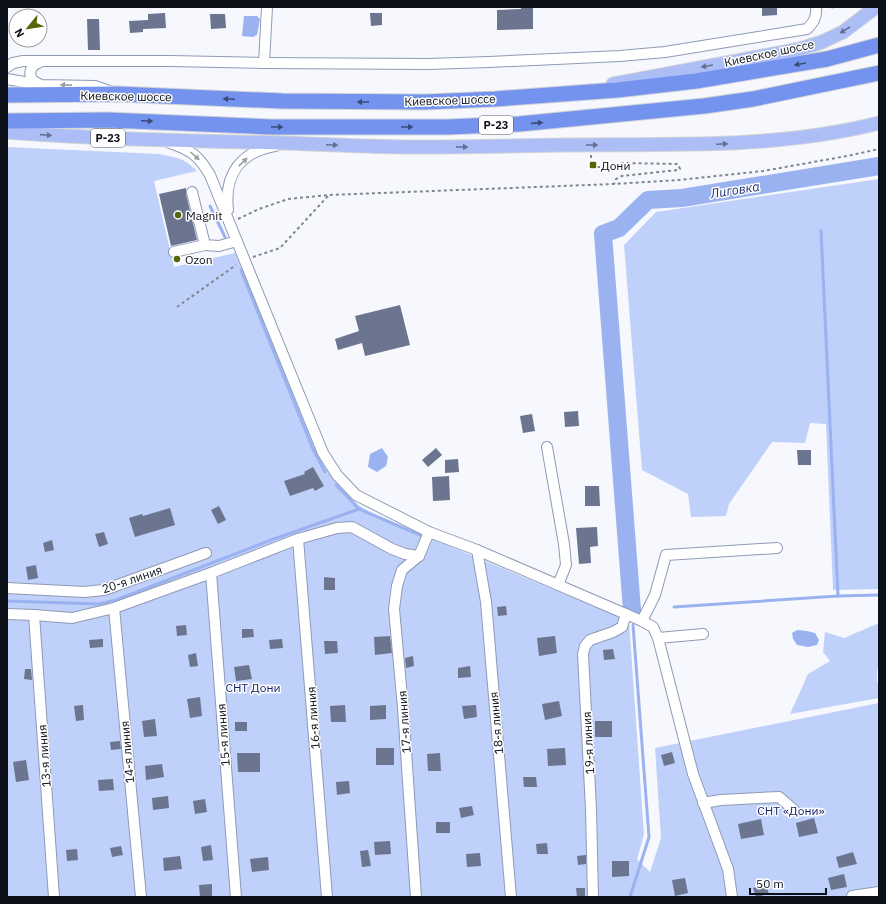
<svg xmlns="http://www.w3.org/2000/svg" width="886" height="904" font-family="'IBM Plex Sans',sans-serif">
<rect width="100%" height="100%" fill="#f6f8fe"/>
<g fill="#bfd0fa">
<path d="M 7,147 L 159,154 C 177,158 183,157 197,171 L 154,181 L 174,267 L 235,253 L 317,452 C 327,473 341,491 360,506 C 367,511 377,515 385,519 L 629,621 L 644,835 L 637,859 L 650,872 L 661,838 L 655,748 L 879,703 L 879,897 L 7,897 Z"/>
<polygon points="879,179 879,589 833,590 826,424 810,423 805,443 772,442 729,504 726,516 691,517 688,494 642,470 624,245 656,212"/>
<polygon points="879,623 879,662 877,671 877,682 879,684 879,698 790,714 808,674 830,661 823,652 825,632 844,638"/>
</g>
<g fill="#9bb2f0">
<polygon points="244,16 257,16 260,19 257,35 253,37 242,36"/>
<polygon points="382,448 388,457 386,466 377,472 368,467 370,454"/>
<polygon points="797,630 807,631 815,633 819,640 817,645 808,647 797,645 793,639 792,633"/>
</g>
<g fill="none" stroke-linecap="round" stroke-linejoin="round">
<g stroke="#9bb2f0" stroke-width="3">
<polyline points="832,7 833,7"/>
<polyline points="210,206 225,237"/>
<polyline points="821,231 838,596"/>
<polyline points="241,270 312,447 325,472"/>
<polyline points="336,485 359,509 420,535"/>
<polyline points="7,601 99,604 116,600 271,540 359,509"/>
<polyline points="674,607 838,596 879,595"/>
<polyline points="630,897 649,837 633,625"/>
</g>
<polyline stroke="#9bb2f0" stroke-width="18" points="632,610 603,234 619,228 648,200 682,198 879,166"/>
</g>
<g fill="#6b758f">
<polygon points="521,7 533,7 533,29 497,30 497,10 521,9"/>
<polygon points="762,7 777,7 777,15 762,16"/>
<polygon points="165,13 166,28 143,29 143,32 130,33 129,21 148,20 148,14"/>
<polygon points="370,13 382,13 382,25 371,26"/>
<polygon points="210,14 225,14 226,28 211,29"/>
<polygon points="87,19 99,19 100,50 88,50"/>
<polygon points="186,188 186,194 197,240 171,246 159,194"/>
<polygon points="400,305 410,345 365,356 362,343 338,350 335,339 359,331 355,316"/>
<polygon points="578,411 579,426 565,427 564,412"/>
<polygon points="532,414 535,431 523,433 520,416"/>
<polygon points="436,448 442,455 428,467 422,460"/>
<polygon points="797,450 811,450 811,465 798,465"/>
<polygon points="458,459 459,472 445,473 445,460"/>
<polygon points="313,467 324,486 315,491 313,488 290,496 284,481 305,474 304,472"/>
<polygon points="449,476 450,500 433,501 432,477"/>
<polygon points="585,486 599,486 600,506 585,506"/>
<polygon points="219,506 226,520 218,524 211,510"/>
<polygon points="170,508 175,525 135,537 129,518 142,514 143,516"/>
<polygon points="597,527 598,546 590,547 591,563 579,564 576,528"/>
<polygon points="104,532 108,544 99,547 95,534"/>
<polygon points="52,540 54,550 45,552 43,543"/>
<polygon points="36,565 38,578 28,580 26,567"/>
<polygon points="324,577 335,578 335,590 324,590"/>
<polygon points="506,606 507,615 498,616 497,607"/>
<polygon points="186,625 187,635 177,636 176,626"/>
<polygon points="242,629 253,629 254,637 242,638"/>
<polygon points="390,636 392,653 375,655 374,637"/>
<polygon points="555,636 557,653 539,656 537,638"/>
<polygon points="103,639 103,647 90,648 89,640"/>
<polygon points="282,639 283,648 270,649 269,640"/>
<polygon points="324,641 337,641 338,653 325,654"/>
<polygon points="613,649 615,659 604,660 603,650"/>
<polygon points="196,653 198,666 190,667 188,655"/>
<polygon points="413,656 414,666 406,668 405,658"/>
<polygon points="249,665 252,679 236,681 234,667"/>
<polygon points="470,666 471,677 458,678 458,668"/>
<polygon points="25,669 31,669 32,680 24,679"/>
<polygon points="200,697 202,716 190,718 187,699"/>
<polygon points="559,701 562,716 545,720 542,704"/>
<polygon points="83,705 84,720 76,721 74,706"/>
<polygon points="345,705 346,722 331,722 330,706"/>
<polygon points="386,705 386,719 370,720 370,706"/>
<polygon points="476,705 477,717 464,719 462,706"/>
<polygon points="155,719 157,736 144,737 142,721"/>
<rect x="595" y="721" width="17" height="16"/>
<rect x="235" y="722" width="12" height="9"/>
<polygon points="120,741 121,749 111,750 110,742"/>
<rect x="376" y="748" width="18" height="17"/>
<polygon points="565,748 566,765 548,766 547,749"/>
<polygon points="672,752 675,763 664,766 661,755"/>
<polygon points="237,753 260,753 260,772 238,772"/>
<polygon points="440,753 441,771 428,771 427,754"/>
<polygon points="26,760 29,780 16,782 13,762"/>
<polygon points="162,764 164,777 146,780 145,766"/>
<polygon points="523,777 536,777 537,787 524,787"/>
<polygon points="113,779 114,790 99,791 98,780"/>
<polygon points="349,781 350,793 337,795 336,782"/>
<polygon points="168,796 169,808 153,810 152,798"/>
<polygon points="205,799 207,812 195,814 193,801"/>
<polygon points="472,806 474,815 461,818 459,808"/>
<polygon points="814,818 818,833 799,837 796,823"/>
<polygon points="761,819 764,835 741,839 738,824"/>
<rect x="436" y="822" width="14" height="11"/>
<polygon points="390,841 391,854 375,855 374,842"/>
<polygon points="547,843 548,854 537,854 536,844"/>
<polygon points="211,845 213,860 203,861 201,847"/>
<polygon points="121,846 123,855 112,857 110,848"/>
<polygon points="77,849 78,860 67,861 66,850"/>
<polygon points="368,850 371,866 362,867 360,851"/>
<polygon points="853,852 857,864 839,868 836,857"/>
<polygon points="480,853 481,866 467,867 466,854"/>
<polygon points="586,855 586,864 578,865 577,856"/>
<polygon points="180,856 182,869 164,871 163,858"/>
<polygon points="268,857 269,870 252,872 250,859"/>
<polygon points="612,861 629,861 629,876 612,877"/>
<polygon points="844,874 847,887 831,890 828,878"/>
<polygon points="685,878 688,893 675,896 672,880"/>
<polygon points="212,884 212,897 200,897 199,885"/>
<polygon points="766,885 769,894 756,897 753,888"/>
<polygon points="576,888 585,888 585,897 577,897"/>
</g>
<g fill="none" stroke-linecap="round" stroke-linejoin="round">
<g stroke="#8f9ab5" stroke-width="12">
<g id="minor">
<polyline points="264,63 267,7"/>
<path d="M 7,67 L 13,63 L 23,61 L 170,61 L 264,63 L 428,64 L 489,62 L 620,56 L 665,52 L 807,29 C 814,22 817,17 816,7"/>
<polyline points="7,79 41,85 95,86 109,91"/>
<path d="M 39,84 L 32,80 C 28,71 31,66 40,62"/>
<path d="M 170,143 C 191,150 199,156 210,175 L 323,453 L 337,475 L 356,495 L 429,532 L 477,550 L 642,621 L 653,627 L 658,638 L 693,774 L 728,869 L 732,897"/>
<polyline points="192,192 205,245 219,246 237,241"/>
<path d="M 228,210 C 224,175 240,152 275,146"/>
<polyline points="174,252 205,245"/>
<polyline points="547,447 564,544 566,565 558,585"/>
<polyline points="298,539 327,897"/>
<polyline points="477,550 486,602 511,897"/>
<polyline points="211,573 236,897"/>
<polyline points="7,588 84,592 104,590 206,553"/>
<polyline points="114,608 141,897"/>
<polyline points="7,614 34,615 72,618 114,608 211,573 298,539 337,528 352,527 392,549 405,554 419,556 429,532"/>
<polyline points="34,615 54,897"/>
<polyline points="642,621 655,595 666,555 777,548"/>
<polyline points="658,638 703,634"/>
<polyline points="703,803 721,800 779,797 794,810"/>
<polyline points="852,896 879,892"/>
<polyline points="416,897 403,708 394,609 397,586 402,570 419,556"/>
<polyline points="593,897 591,809 583,654 585,646 590,640 613,632 622,627 626,614"/>
</g>
</g>
<g stroke="#d3d4d6" stroke-width="15">
<g id="major">
<polyline points="613,84 800,49 822,42 843,32 876,7"/>
<path d="M 7,132 C 99,139 191,141 283,143 C 324,144 365,147 406,147 C 459,147 512,146 564,145 C 670,144 776,149 879,123"/>
</g>
</g>
<g stroke="#d3d4d6" stroke-width="17">
<g id="highway">
<polyline points="7,95 118,94 282,101 425,102 495,99 617,90 696,81 827,59 879,45"/>
<polyline points="7,121 108,120 272,127 447,127 519,124 704,106 753,99 879,73"/>
</g>
</g>
<g stroke="#82858c" stroke-width="2" stroke-dasharray="3 3" stroke-linecap="butt">
<polyline points="591,155 591,167 604,167 623,163 678,164 680,169 678,170 622,176 616,179 614,184"/>
<polyline points="238,219 259,209 288,199 329,195 614,184 679,180 763,171 847,156 879,149"/>
<polyline points="253,257 280,248 328,196"/>
<polyline points="177,307 236,265"/>
</g>
<use href="#minor" stroke="#fff" stroke-width="10"/>
<use href="#major" stroke="#acbef5" stroke-width="13"/>
<use href="#highway" stroke="#7493ef" stroke-width="15"/>
</g>
<defs><path id="oneway-solid" d="M-6-.8H1V-3.2L6.5 0L1 3.2V.8H-6Z"/></defs>
<g fill="#647092">
<use href="#oneway-solid" transform="translate(845 30) rotate(148)"/>
<use href="#oneway-solid" transform="translate(707 66) rotate(170)"/>
<use href="#oneway-solid" transform="translate(46 135) rotate(4)"/>
<use href="#oneway-solid" transform="translate(722 144) rotate(-3)"/>
<use href="#oneway-solid" transform="translate(332 145) rotate(2)"/>
<use href="#oneway-solid" transform="translate(592 145)"/>
<use href="#oneway-solid" transform="translate(462 147)"/>
</g>
<g fill="#3b4b79">
<use href="#oneway-solid" transform="translate(800 64) rotate(170)"/>
<use href="#oneway-solid" transform="translate(229 99) rotate(-178)"/>
<use href="#oneway-solid" transform="translate(363 102) rotate(-180)"/>
<use href="#oneway-solid" transform="translate(147 121) rotate(3)"/>
<use href="#oneway-solid" transform="translate(537 123) rotate(-5)"/>
<use href="#oneway-solid" transform="translate(277 127)"/>
<use href="#oneway-solid" transform="translate(407 127)"/>
</g>
<g fill="#9e9fa3">
<use href="#oneway-solid" transform="translate(66 85) rotate(-179)"/>
<use href="#oneway-solid" transform="translate(195 156) rotate(42)"/>
<use href="#oneway-solid" transform="translate(243 162) rotate(-43)"/>
</g>
<g fill="#576509" stroke="#fff" stroke-width="1.5">
<rect x="589" y="161" width="8" height="8" rx="2"/>
<circle cx="178" cy="215" r="4"/>
<circle cx="177" cy="259" r="4"/>
</g>
<g text-anchor="middle" dominant-baseline="central" stroke-width="3" stroke-linejoin="round" paint-order="stroke">
<g fill="#fff" stroke="#55585e" stroke-width="1">
<rect x="479" y="116" width="34" height="18" rx="3"/>
<rect x="91" y="129" width="34" height="18" rx="3"/>
</g>
<g font-size="11" font-weight="bold" fill="#0c1019">
<text x="496" y="125">Р-23</text>
<text x="108" y="138">Р-23</text>
</g>
<g font-size="12" fill="#0c1019" stroke="#fff">
<text transform="translate(769 53) rotate(-12)">Киевское шоссе</text>
<text transform="translate(126 96) rotate(1)">Киевское шоссе</text>
<text transform="translate(450 100) rotate(-2)">Киевское шоссе</text>
<text transform="translate(132 579) rotate(-19)">20-я линия</text>
<text transform="translate(313 718) rotate(-94)">16-я линия</text>
<text transform="translate(404 722) rotate(-94)">17-я линия</text>
<text transform="translate(496 723) rotate(-95)">18-я линия</text>
<text transform="translate(223 735) rotate(-94)">15-я линия</text>
<text transform="translate(588 743) rotate(-93)">19-я линия</text>
<text transform="translate(127 752) rotate(-95)">14-я линия</text>
<text transform="translate(44 756) rotate(-94)">13-я линия</text>
</g>
<g font-size="12" fill="#0c1019" stroke="#fff" text-anchor="start">
<text x="601" y="165">Дони</text>
<text x="186" y="215">Magnit</text>
<text x="185" y="259">Ozon</text>
</g>
<g font-size="12" fill="#16246b" stroke="#fff">
<text x="253" y="687">СНТ Дони</text>
<text x="791" y="810">СНТ «Дони»</text>
</g>
<g font-size="13" font-style="italic" fill="#1f3078" stroke="#fff">
<text transform="translate(735 190) rotate(-9)">Лиговка</text>
</g>
</g>
<rect width="886" height="904" fill="none" stroke="#0c1019" stroke-width="16"/>
<g transform="translate(28 28) rotate(240)"><circle r="19" fill="#ffffff" stroke="#9e9fa3"/>
<path d="M0-3L7 15L0 10L-7 15Z" fill="#576509"/>
<text y="-6" font-size="11" font-weight="bold" text-anchor="middle" fill="#0c1019">N</text>
</g>
<path d="M750 888v6h76v-6" fill="none" stroke="#0c1019" stroke-width="2"/>
<text x="756" y="888" font-size="12" fill="#0c1019" stroke="#ffffff" stroke-width="3" paint-order="stroke">50 m</text>
</svg>
